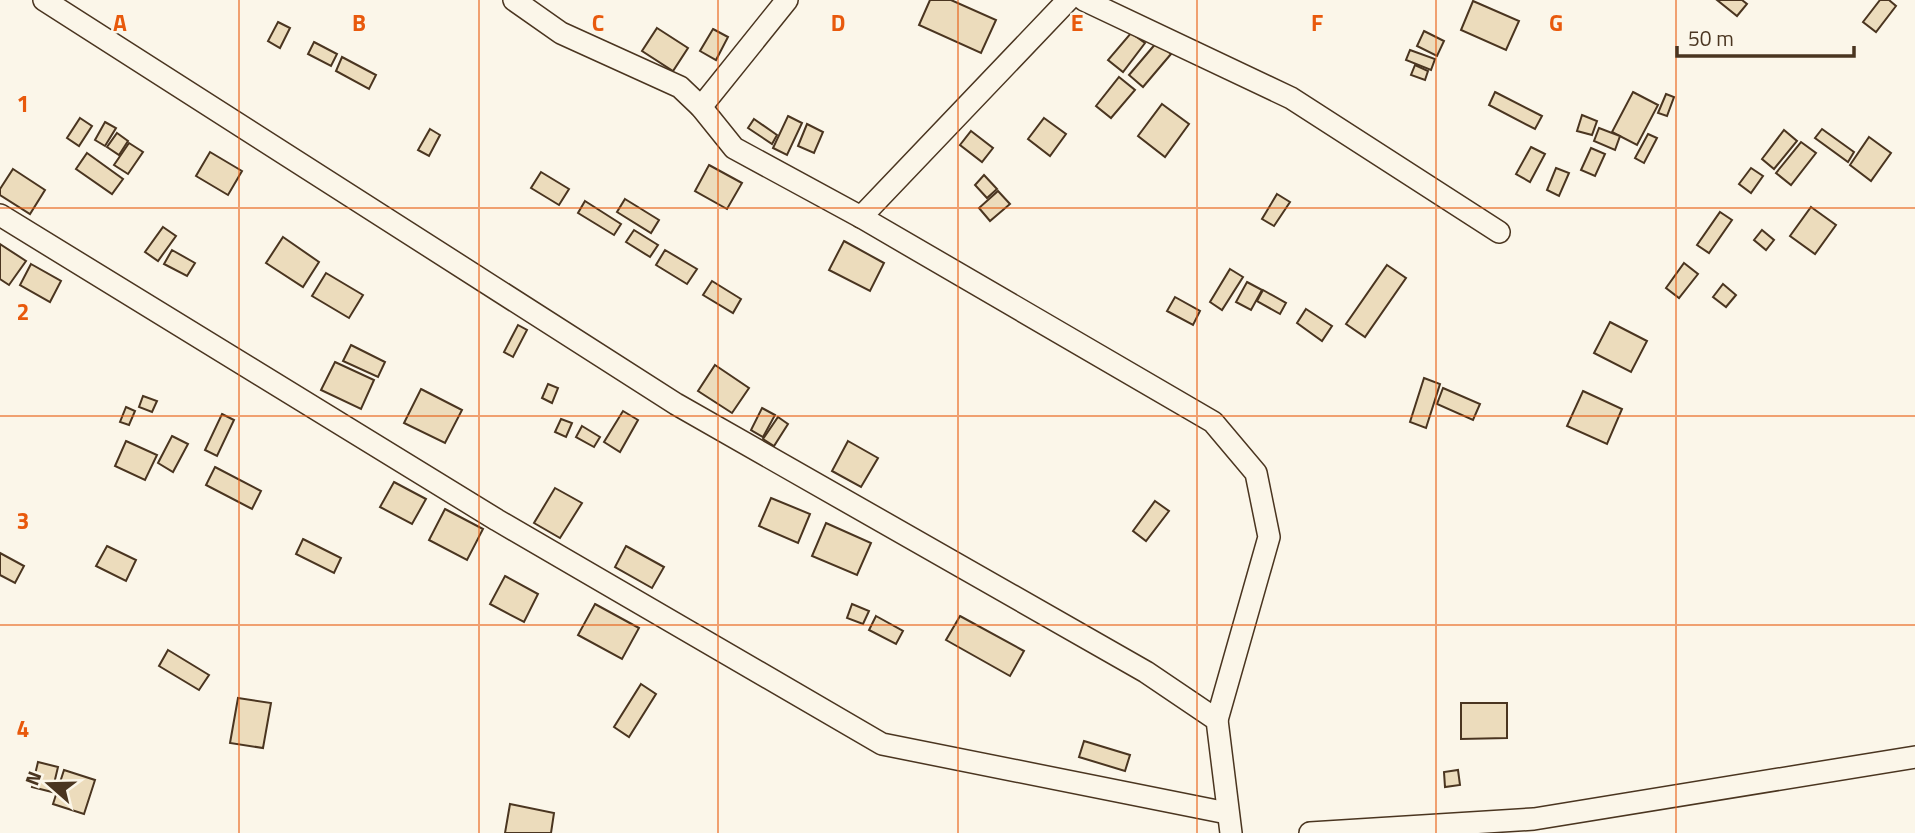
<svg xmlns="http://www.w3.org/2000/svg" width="1915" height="833" font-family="'Titillium Web',sans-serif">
<rect width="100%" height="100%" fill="#fbf6e9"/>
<g fill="#ecdcbc" stroke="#4a3520" stroke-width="2">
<polygon points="930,0 951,0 996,20 981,53 919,25"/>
<polygon points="1717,0 1742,0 1747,4 1737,16"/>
<polygon points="1880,0 1889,0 1896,6 1876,32 1863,22"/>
<polygon points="1473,1 1519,21 1506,50 1461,30"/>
<polygon points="278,22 290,28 280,48 268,41"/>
<polygon points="657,28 688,48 673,71 642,51"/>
<polygon points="713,29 728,37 716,60 700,51"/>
<polygon points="1424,31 1444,41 1437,56 1417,46"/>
<polygon points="1131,33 1145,43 1123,72 1108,60"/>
<polygon points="314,42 337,54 331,66 308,54"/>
<polygon points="1157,42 1171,54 1143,87 1129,75"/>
<polygon points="1410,50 1435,59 1431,70 1406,60"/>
<polygon points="342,57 376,75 369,89 336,71"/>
<polygon points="1415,65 1428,71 1425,80 1411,75"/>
<polygon points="1119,77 1135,90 1111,118 1096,106"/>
<polygon points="1495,92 1542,116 1535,129 1489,105"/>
<polygon points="1633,92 1658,105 1637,145 1612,132"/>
<polygon points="1666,94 1674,97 1667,116 1658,113"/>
<polygon points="1162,104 1189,124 1165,157 1138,136"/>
<polygon points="1582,115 1597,121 1592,135 1577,131"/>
<polygon points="788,116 802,123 787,155 773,148"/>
<polygon points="80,118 92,126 79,146 67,138"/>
<polygon points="1044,118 1066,134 1050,156 1028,139"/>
<polygon points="754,119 777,135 772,144 748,128"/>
<polygon points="105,122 116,128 105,146 95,140"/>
<polygon points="807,124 823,132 814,153 798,146"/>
<polygon points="1599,128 1620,136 1615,150 1594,141"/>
<polygon points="430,129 440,135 429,156 418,150"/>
<polygon points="1822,129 1854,152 1848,162 1815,138"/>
<polygon points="1784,130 1797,141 1774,169 1762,159"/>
<polygon points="971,131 993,148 982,162 960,145"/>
<polygon points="117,133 128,141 119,155 107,147"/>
<polygon points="1648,134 1657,138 1644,163 1635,158"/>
<polygon points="1869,137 1891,153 1871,181 1850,165"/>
<polygon points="1801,142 1816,153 1791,185 1776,173"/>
<polygon points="129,143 143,152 128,174 114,165"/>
<polygon points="1531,147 1545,154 1530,182 1516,174"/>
<polygon points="1591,148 1605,154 1595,176 1581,170"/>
<polygon points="210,152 242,171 228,195 196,176"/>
<polygon points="87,153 123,179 112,194 76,169"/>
<polygon points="709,165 742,183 727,209 695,191"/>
<polygon points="1556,168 1569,173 1559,196 1547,190"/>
<polygon points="1751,168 1763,176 1751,193 1739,184"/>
<polygon points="13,169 45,190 30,214 0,195 0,189"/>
<polygon points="541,172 569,189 559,205 531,188"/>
<polygon points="984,175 997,189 987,198 975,185"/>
<polygon points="998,191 1010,204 990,221 979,208"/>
<polygon points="1277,194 1290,202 1274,226 1262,219"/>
<polygon points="625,199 659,220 651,233 617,212"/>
<polygon points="585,201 621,224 614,235 578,213"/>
<polygon points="1811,207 1836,225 1815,254 1790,236"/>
<polygon points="1720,212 1732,220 1709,253 1697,245"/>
<polygon points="163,227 176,236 158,261 145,252"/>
<polygon points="634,230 658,245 650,257 626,242"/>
<polygon points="1762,230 1774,240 1766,250 1754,240"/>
<polygon points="283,237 319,262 303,287 266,263"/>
<polygon points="844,241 884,263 870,291 829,270"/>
<polygon points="0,244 26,261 9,285 0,279"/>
<polygon points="172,250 195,263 187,276 164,264"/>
<polygon points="665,250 697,269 687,284 656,265"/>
<polygon points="1684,263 1698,274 1679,298 1666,288"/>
<polygon points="31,264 61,281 50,302 20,285"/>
<polygon points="1387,265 1406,278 1365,337 1346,324"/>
<polygon points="1230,269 1243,277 1222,310 1210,302"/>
<polygon points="326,273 363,295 349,318 312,296"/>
<polygon points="712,281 741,299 733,313 703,295"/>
<polygon points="1247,282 1262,290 1251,310 1236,302"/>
<polygon points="1723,284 1736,295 1726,307 1713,297"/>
<polygon points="1263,290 1286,303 1280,314 1257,301"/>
<polygon points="1175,297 1200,311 1193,325 1167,311"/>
<polygon points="1306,309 1332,326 1322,341 1297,323"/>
<polygon points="1610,322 1647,341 1631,372 1594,353"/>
<polygon points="518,325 527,330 513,357 504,352"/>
<polygon points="351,345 385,362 378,377 343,361"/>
<polygon points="335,362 374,380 361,409 321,390"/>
<polygon points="715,365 749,388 732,413 698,391"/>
<polygon points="1424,378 1440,384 1426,428 1410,422"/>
<polygon points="548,384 558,388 552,403 542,398"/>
<polygon points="1443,388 1480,404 1473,420 1437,404"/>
<polygon points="421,389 462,410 445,443 404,423"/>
<polygon points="1583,391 1622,409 1607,444 1567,426"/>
<polygon points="143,396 157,401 152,412 139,407"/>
<polygon points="126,407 135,411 129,425 120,422"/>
<polygon points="762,408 775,415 763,437 751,430"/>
<polygon points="623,411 638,420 620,452 604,442"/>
<polygon points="222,414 234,420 217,456 205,450"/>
<polygon points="778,417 788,424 774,446 763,439"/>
<polygon points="561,419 572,423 566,437 555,432"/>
<polygon points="582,426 600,437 594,447 576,437"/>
<polygon points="172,436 188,444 173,472 158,463"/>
<polygon points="126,441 157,455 145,480 115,466"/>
<polygon points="848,441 878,458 861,487 832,471"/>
<polygon points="215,467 261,491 252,509 206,485"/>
<polygon points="394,482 426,499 412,524 380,507"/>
<polygon points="555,488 582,503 560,538 534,523"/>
<polygon points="771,498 810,514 798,543 759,526"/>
<polygon points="1155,501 1169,511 1146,541 1133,531"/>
<polygon points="445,509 483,529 467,560 429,540"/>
<polygon points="826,523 871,543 857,575 812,556"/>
<polygon points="303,539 341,558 334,573 296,554"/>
<polygon points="107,546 136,560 126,581 96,566"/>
<polygon points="626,546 664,567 652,588 615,567"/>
<polygon points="0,553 24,566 15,583 0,575"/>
<polygon points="505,576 538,594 524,622 490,604"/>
<polygon points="595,604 639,628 622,659 578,635"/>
<polygon points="852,604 869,611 863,624 847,618"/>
<polygon points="876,616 903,631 896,644 869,630"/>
<polygon points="960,616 1024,651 1010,676 946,640"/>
<polygon points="168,650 209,675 199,690 159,666"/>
<polygon points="641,684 656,694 629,737 614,727"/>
<polygon points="238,698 271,703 263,748 230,743"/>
<polygon points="1461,703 1507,703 1507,738 1461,739"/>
<polygon points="1084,741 1130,755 1125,771 1079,757"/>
<polygon points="38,762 58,767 52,792 32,787"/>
<polygon points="64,770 95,780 84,814 53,804"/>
<polygon points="1458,770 1460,785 1445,787 1444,772"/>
<polygon points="510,804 554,813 551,833 505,833"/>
</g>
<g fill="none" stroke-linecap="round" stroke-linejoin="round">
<g stroke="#4a3520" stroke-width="24">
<g id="minor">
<polyline points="44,0 676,404 1146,672 1217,720 1231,833"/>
<polyline points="514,0 561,33 680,87 701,107 734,148 861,217 1213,422 1256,473 1269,537 1217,720"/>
<polyline points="1084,0 1291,98 1499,232"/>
<polyline points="701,107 787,0"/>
<polyline points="0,215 497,520 882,744 1227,813"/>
<polyline points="861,217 1068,0"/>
<polyline points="1310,833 1534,819 1915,757"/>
</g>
</g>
<use href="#minor" stroke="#fbf6e9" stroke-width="21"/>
</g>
<path fill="none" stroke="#e8590c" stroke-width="2" stroke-opacity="0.55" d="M 239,0 L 239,833M 479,0 L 479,833M 718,0 L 718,833M 958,0 L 958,833M 1197,0 L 1197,833M 1436,0 L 1436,833M 1676,0 L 1676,833M 0,208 L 1915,208M 0,416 L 1915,416M 0,625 L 1915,625"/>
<g font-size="23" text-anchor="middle" font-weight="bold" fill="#e8590c" stroke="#fbf6e9" stroke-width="5" stroke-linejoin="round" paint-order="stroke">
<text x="120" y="31">A</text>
<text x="359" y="31">B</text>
<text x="598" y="31">C</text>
<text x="838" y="31">D</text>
<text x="1077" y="31">E</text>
<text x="1317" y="31">F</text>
<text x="1556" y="31">G</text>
<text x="23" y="112">1</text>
<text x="23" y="320">2</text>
<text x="23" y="529">3</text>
<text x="23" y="737">4</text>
</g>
<g transform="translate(49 784) rotate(290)" stroke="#fbf6e9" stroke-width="5" paint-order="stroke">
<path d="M0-5L12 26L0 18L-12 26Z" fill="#4a3520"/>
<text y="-10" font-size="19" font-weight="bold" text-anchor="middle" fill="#4a3520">N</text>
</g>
<path d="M1677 46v10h177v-10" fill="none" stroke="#4a3520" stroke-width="3.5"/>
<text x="1688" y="46" font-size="21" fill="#4a3520" stroke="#fbf6e9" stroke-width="5" paint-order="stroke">50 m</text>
</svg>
